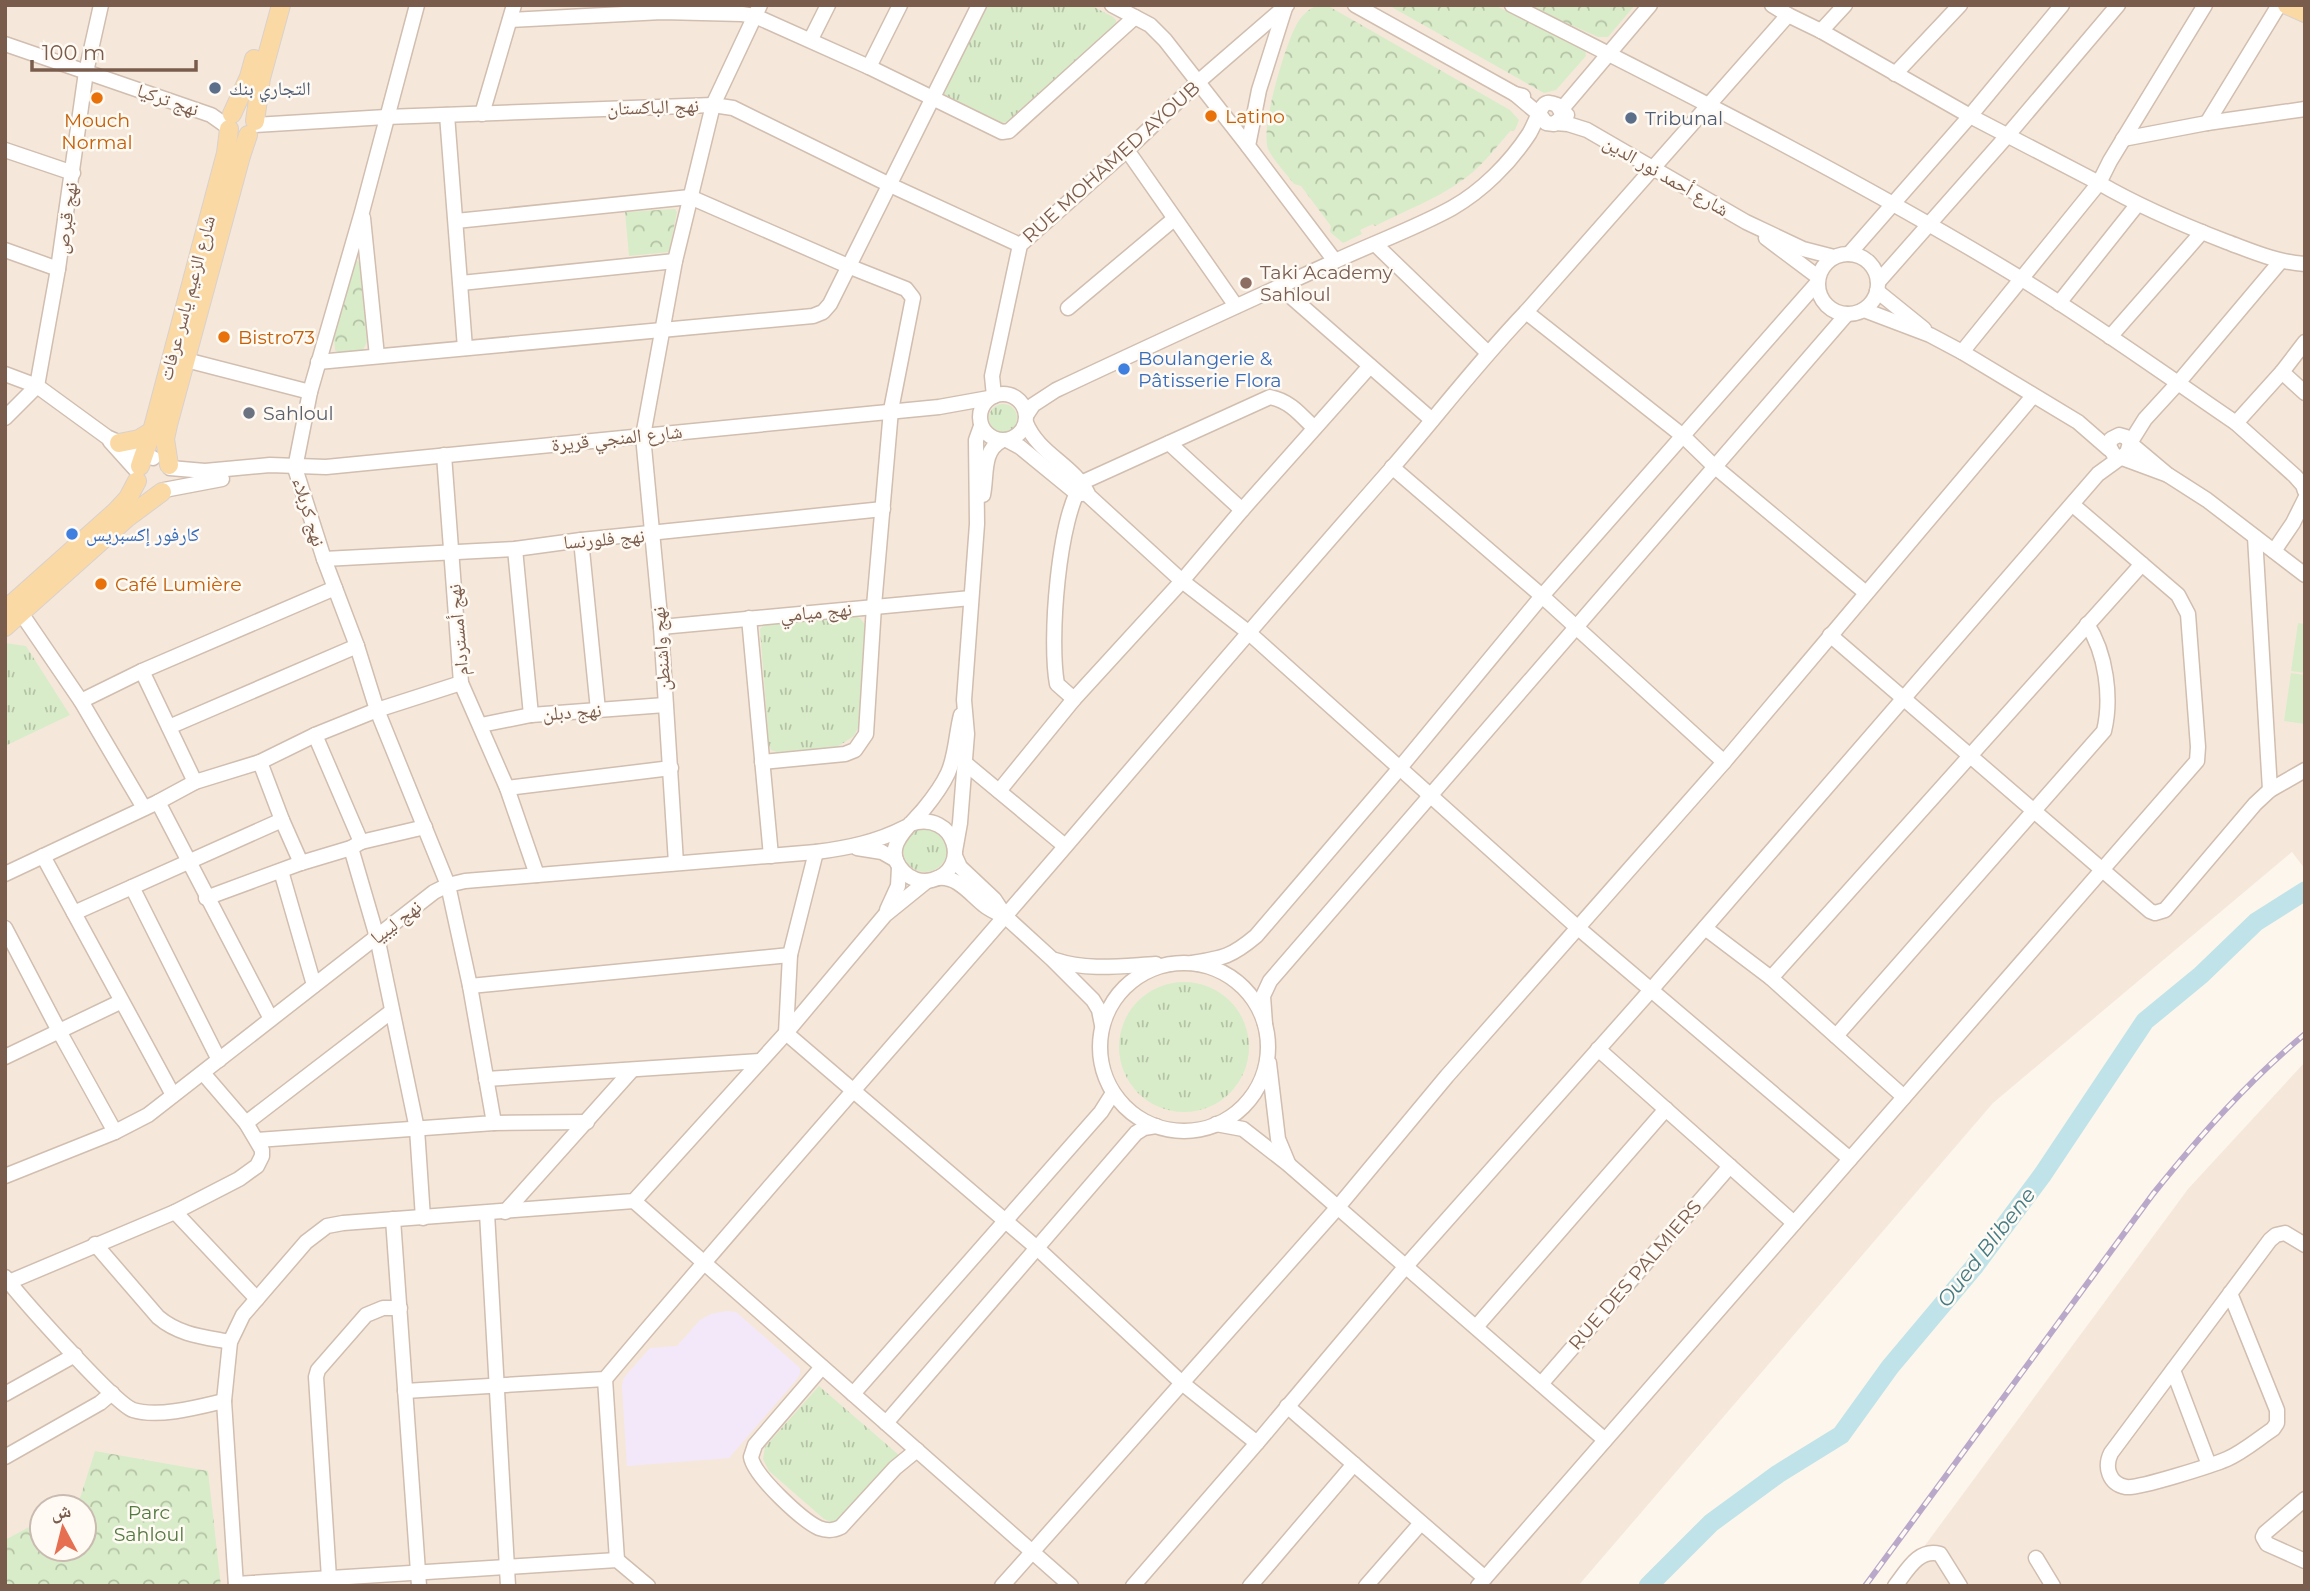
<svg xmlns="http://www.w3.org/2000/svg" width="2310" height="1591" font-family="Montserrat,'Noto Naskh Arabic',sans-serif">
<defs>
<pattern id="grass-tufts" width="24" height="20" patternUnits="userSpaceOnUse" patternTransform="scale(1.75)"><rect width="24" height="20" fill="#d8ecc9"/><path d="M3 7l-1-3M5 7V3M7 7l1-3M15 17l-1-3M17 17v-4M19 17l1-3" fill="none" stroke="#b4c2a5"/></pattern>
<pattern id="park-crowns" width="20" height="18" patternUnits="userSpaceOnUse" patternTransform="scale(1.75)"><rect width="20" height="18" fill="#d8ecc9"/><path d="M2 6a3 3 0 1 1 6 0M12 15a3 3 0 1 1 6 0" fill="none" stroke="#b4c2a5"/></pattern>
</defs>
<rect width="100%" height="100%" fill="#fdf6ec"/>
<g fill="#f5e8da" fill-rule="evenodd">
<path d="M 5,5 L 2305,5 L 2305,869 L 2292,852 L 1993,1103 L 1578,1586 L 5,1586 ZM 42,1507 L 84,1507 L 84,1549 L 42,1549 Z"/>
<polygon points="2305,1062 2305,1586 1895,1586 2188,1189"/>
</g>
<polygon fill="#f3e8fa" points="726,1311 736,1312 800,1368 800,1374 797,1379 729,1458 627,1466 622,1387 623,1380 627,1374 650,1348 677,1346 700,1320 711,1314"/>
<g fill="url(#grass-tufts)">
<polygon points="986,5 1090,5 1113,17 1116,20 1116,25 1007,122 998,124 944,95 944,89"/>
<circle cx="1003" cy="418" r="14"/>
<polygon points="851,614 860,618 866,626 859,726 854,736 837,747 777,752 771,750 769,746 760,629 767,622"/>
<polygon points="5,643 26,646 70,715 5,746"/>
<circle cx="925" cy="850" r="22"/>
<circle cx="1184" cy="1047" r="65"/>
<polygon points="819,1386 900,1456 839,1522 833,1523 824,1519 769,1471 763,1459 765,1447"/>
</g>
<g fill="url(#park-crowns)">
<path d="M 1319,5 L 1330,7 L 1510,110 L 1519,120 L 1515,130 L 1510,131 C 1496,148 1482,166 1464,179 C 1437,199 1404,211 1375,226 L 1373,224 L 1360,230 L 1362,234 L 1343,243 L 1330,232 L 1331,226 L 1301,186 L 1294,184 C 1286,173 1274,161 1268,149 C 1260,128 1286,41 1298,22 C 1304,13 1310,8 1319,5 Z"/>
<polygon points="1388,5 1494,5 1585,49 1586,56 1556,90 1544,93"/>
<polygon points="1526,5 1635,5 1608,37 1598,37"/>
<polygon points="675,209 677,212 669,252 629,256 625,212"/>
<polygon points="356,260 361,263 367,342 363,350 338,352 335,350 334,338 353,262"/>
<polygon points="95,1451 208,1471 221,1586 5,1586 5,1540 42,1520 42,1549 84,1549 84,1507 65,1507 80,1498"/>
</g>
<g fill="#d8ecc9">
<polygon points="2298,623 2305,624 2305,673 2291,671"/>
<polygon points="2291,673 2305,675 2305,724 2284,721"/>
</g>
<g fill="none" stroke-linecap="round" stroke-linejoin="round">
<polyline stroke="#bfe3e8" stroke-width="19" points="1648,1586 1711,1523 1778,1474 1841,1435 1890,1367 1974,1267 2043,1174 2145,1021 2201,975 2256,922 2305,891"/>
<g stroke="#d1beb0" stroke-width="17">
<g id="minor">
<polyline points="1112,5 1150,25 1165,40 1248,146"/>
<polyline points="1355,5 1515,94 1523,96"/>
<path d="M 1512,5 C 1684,92 1856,178 2020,278 C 2094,323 2164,374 2236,423 L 2282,372 L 2305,393"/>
<polyline points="1772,5 1788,15"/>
<polyline points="1285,8 1259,90 1248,146 1335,261"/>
<polyline points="510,20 662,12 742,14 755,16 869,67 1002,132 1009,131 1135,17"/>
<polyline points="1821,31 1845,5"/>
<polyline points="811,39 828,5"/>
<polyline points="5,44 211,115 228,127"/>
<polyline points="869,67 900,5"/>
<polyline points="1895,74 1960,5"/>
<polyline points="482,114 514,5"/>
<polyline points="447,115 465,348"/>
<polyline points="1567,115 1561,110 1650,5"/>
<polyline points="1555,123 1568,124 1587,130 1746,222 1803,249 1834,257"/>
<polyline points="2207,123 2279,5"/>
<polyline points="255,125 386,117 713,105 733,108 890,185 1020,245"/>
<polyline points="2123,139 2207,123 2305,109"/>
<polyline points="5,150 73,173"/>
<polyline points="1127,150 1236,306"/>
<polyline points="363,218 377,356"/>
<polyline points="456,221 690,197 848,266 906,289 913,298 891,410 874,606 866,734 855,750 845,754 762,762"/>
<polyline points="1766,238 1818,277"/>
<polyline points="1375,244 1487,352"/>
<polyline points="5,250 58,269"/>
<circle cx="1848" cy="284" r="30"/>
<polyline points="1849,254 1970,116 2062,5"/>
<polyline points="2280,262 2178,383 2145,419 2130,443 2168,475 2207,500 2305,575"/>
<polyline points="1878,282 2007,136 2118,5"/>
<polyline points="461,283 675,261"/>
<polyline points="1280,287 1432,420"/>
<polyline points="1877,291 1924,329"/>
<polyline points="2059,303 2137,205"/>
<polyline points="1068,308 1174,219"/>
<polyline points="1864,310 1930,335 1962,352 2078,422 2109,449"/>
<polyline points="1526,312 1683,436 1714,466 1866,593"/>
<polyline points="2110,337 2202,232"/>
<path d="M 1962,352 L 2099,183 C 2140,207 2183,225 2227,242 C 2254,252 2276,262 2305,264"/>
<polyline points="186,360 310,392"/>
<polyline points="318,362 813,316 823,312 830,304 979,5"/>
<polyline points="2282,372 2305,342"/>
<polyline points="5,374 37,386 107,437 153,458"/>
<circle cx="1003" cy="417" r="23"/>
<polyline points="994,396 992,376 1020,245 1127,150 1198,82 1287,5"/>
<path d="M 1027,414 L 1033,405 L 1056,390 C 1147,347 1239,305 1331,263 C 1371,244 1414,229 1452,208 C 1482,191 1510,163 1529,134 C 1533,128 1540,109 1543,106 C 1547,101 1552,103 1557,105 L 1562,113 L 1560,119 L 1554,124 L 1546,123 L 1540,115 L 1515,94"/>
<polyline points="5,418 37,386 58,269 86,72 101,5"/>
<path d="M 1026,423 C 1039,455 1075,465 1089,496 L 1182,581 L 1248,632 L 1577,927 L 1850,1159"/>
<polyline points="2236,423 2295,476 2303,485 2305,491"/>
<polyline points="1007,440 1020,447 1075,492 1082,494"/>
<polyline points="110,441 137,471"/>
<polyline points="1169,443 1242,510"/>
<polyline points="444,455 461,683 507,788 537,875"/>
<polyline points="1392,467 1542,596 1724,762"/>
<polyline points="170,468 205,471 270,465 326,467 939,407 989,398"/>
<polyline points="164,490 222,479"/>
<path d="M 983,495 C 987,476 982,451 1001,441"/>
<polyline points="2255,537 2270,790"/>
<polyline points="581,540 598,710"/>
<polyline points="515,549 531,715"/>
<polyline points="2274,551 2293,523 2305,499"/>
<polyline points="324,559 515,549 581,540 883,509"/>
<polyline points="21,613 81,701 144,808"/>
<polyline points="749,618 771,856"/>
<polyline points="661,627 971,598"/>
<polyline points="1830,635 2150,911 2155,913 2165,910 2255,804 2270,790 2305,770"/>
<polyline points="142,671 195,782"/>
<path d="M 1074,699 L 1057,684 C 1049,641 1058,517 1083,482 L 1270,397 C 1290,401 1300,414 1314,428"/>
<polyline points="81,701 142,671 335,588"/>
<polyline points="481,725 531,715 665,705"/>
<polyline points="169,727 357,646"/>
<polyline points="965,763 1065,846"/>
<polyline points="507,788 671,768"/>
<polyline points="999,791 1074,699 1182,581 1242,510 1370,366"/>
<polyline points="158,802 271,1019"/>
<polyline points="282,820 301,863"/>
<path d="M 910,824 C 956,809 972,870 932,880 C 921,883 910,879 903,871 C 880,847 910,826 924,809 C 933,798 942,786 948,773 C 956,755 956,734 961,715"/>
<polyline points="361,842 425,827"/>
<polyline points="351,848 377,937 417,1129 423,1218"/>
<polyline points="857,848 882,852 896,860"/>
<polyline points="955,851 960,823 967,734 964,700 977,524 976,440 981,426"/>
<polyline points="43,856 173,1095"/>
<polyline points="955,856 960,867 994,899 1006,917 1052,959 1093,1000 1099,1010 1102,1025"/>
<polyline points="676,863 661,627 643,436 675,261 713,105 760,5"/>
<polyline points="281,871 314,985"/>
<polyline points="5,874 158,802 195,782 260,762 315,735 377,710 461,683"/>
<path d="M 938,878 C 958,876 970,894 984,905 C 990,910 997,913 1004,916"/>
<polyline points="132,887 219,1060"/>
<polyline points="206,898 301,863 351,848 361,842 315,735"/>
<polyline points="887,910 898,886 899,867"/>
<polyline points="74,913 282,820 260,762"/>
<polyline points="5,928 59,1031 115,1132"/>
<polyline points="1705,928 1771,978 1904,1097"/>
<polyline points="790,955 786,1033 1037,1248 1182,1383 1257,1443"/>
<path d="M 1055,960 C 1088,971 1121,966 1156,964"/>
<path d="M 1192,963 C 1223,958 1231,957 1256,936 L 1399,769 L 1542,596 L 1817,283"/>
<circle cx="1184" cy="1047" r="84"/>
<polyline points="1771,978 2142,564"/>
<polyline points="470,986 790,955 816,852"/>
<polyline points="1265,1024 1263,996 1270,981 1847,314"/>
<path d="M 1836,1036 L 2104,731 C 2112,698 2106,653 2087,624"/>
<polyline points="1598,1049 1794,1223"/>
<polyline points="5,1057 120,1002"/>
<polyline points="1269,1063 1278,1139 1288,1163"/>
<polyline points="203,1073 246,1123 392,1011"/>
<polyline points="486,1079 760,1061"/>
<polyline points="494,1123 587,1122"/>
<polyline points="1216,1124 1243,1129 1288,1164 1605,1440"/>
<polyline points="257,1140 494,1123 470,986 448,885 377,710 357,646 324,559 295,468 310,392 362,212 417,5"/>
<path d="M 5,1176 L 115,1132 L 148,1115 L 434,892 L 448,885 L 465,881 L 816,852 C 848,848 877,842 906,827"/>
<polyline points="634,1201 1071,1586"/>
<polyline points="175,1212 257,1299"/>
<polyline points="505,1212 632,1070"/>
<polyline points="487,1213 508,1586"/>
<polyline points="393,1219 419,1586"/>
<path d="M 95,1244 L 158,1317 C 179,1335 204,1337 230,1342"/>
<path d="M 5,1277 C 22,1299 114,1403 133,1410 C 158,1418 199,1407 224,1401"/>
<polyline points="9,1282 175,1212 239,1179 257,1166 262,1156 262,1150 246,1123"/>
<path d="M 2230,1293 L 2277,1410 L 2277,1423 L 2273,1429 C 2258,1439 2243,1452 2227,1459 C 2213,1465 2138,1489 2126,1487 C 2109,1484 2104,1467 2111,1453 L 2270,1240 L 2276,1235 L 2285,1233 L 2305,1245"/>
<polyline points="1476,1327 1666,1109"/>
<path d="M 822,1367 L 755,1445 L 751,1457 C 754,1476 802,1520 819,1528 C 827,1531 833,1531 841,1527 L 895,1468 L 917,1450"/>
<polyline points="2173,1370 2209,1465"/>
<polyline points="605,1379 617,1560"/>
<polyline points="1541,1384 1730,1166"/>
<path d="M 405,1391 L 605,1379 C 769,1184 940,994 1105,800 C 1200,689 1295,578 1392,468 C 1437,416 1478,362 1526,312 L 1788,15 L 1821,31 L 1970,116 L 2099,183 L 2110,161 L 2205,5"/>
<polyline points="5,1394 75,1355"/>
<polyline points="853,1394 1101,1112 1113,1093"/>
<polyline points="1287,1406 1485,1578"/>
<polyline points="886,1423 1136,1133 1144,1128 1156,1126"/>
<polyline points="5,1457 100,1403 112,1393"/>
<polyline points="2305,1499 2265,1533 2263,1537 2267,1544 2305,1561"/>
<polyline points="2036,1558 2053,1586"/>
<polyline points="329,1578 316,1377 318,1370 366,1315 383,1308 400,1308"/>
<polyline points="236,1584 617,1560 648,1586"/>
<polyline points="236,1586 224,1401 230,1342 243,1315 306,1242 327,1226 343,1223 634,1201 786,1033 885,915 927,881"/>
<polyline points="1002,1586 1338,1207 1447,1076 1724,762 2033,396"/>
<polyline points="1133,1586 1257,1443 1406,1266 1651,990 2098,474 2127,453 2130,443 2126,437 2119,435 2111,439 2109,446 2114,455 2168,475"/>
<polyline points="1250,1586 1354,1464"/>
<polyline points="1366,1586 1421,1523"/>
<polyline points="1478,1586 2197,761 2198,747 2188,614 2178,595 2073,505"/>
<path d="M 1895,1586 C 1907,1571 1918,1548 1940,1554 L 1960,1586"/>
</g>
</g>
<g stroke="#dad1cd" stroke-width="20">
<g id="major">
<polyline points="2287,5 2305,13"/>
<polyline points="232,114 249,77 254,59"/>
<polyline points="255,121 261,78 281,5"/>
<polyline points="119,443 139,439 152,431"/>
<polyline points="169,465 165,439 168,425 241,156 248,135"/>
<polyline points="140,466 152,431 226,153 229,129"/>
<polyline points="5,610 115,512 128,498 137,481"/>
<polyline points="5,627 127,518 162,492"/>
</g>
</g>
<use href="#minor" stroke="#fff" stroke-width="14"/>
<use href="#major" stroke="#fbd9a5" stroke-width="18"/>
<g stroke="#b9a8c9" stroke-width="6">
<path id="rail" d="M 1865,1586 L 2153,1194 C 2199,1137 2248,1081 2305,1034"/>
</g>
<use href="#rail" stroke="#fffaf3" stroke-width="3.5" stroke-dasharray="10" stroke-linecap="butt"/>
</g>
<g fill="#5c6f8a" stroke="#fffaf3" stroke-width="2.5">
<circle cx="215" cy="88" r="7"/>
<circle cx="1631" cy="118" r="7"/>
</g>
<g fill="#e8710a" stroke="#fffaf3" stroke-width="2.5">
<circle cx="97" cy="98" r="7"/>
<circle cx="1211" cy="116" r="7"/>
<circle cx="224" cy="337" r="7"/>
<circle cx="101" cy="584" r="7"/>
</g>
<circle fill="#8d6e63" stroke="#fffaf3" stroke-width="2.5" cx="1246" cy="283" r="7"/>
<g fill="#3f7fe0" stroke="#fffaf3" stroke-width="2.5">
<circle cx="1124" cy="369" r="7"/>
<circle cx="72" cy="534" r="7"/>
</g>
<circle fill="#6b7280" stroke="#fffaf3" stroke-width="2.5" cx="249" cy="413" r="7"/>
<g text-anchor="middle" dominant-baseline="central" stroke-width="5" stroke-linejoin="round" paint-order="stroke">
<g font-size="19" fill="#4e5e75" stroke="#fffaf3" text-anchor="start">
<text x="229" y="88">التجاري بنك</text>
<text x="1645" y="118">Tribunal</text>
</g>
<g font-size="19" fill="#7a5c4d" stroke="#fffaf3">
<text transform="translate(168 100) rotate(19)">نهج تركيا</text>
<text transform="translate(653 107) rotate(-2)">نهج الباكستان</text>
<text transform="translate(1111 162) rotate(-42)">RUE MOHAMED AYOUB</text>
<text transform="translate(1666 176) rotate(30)">شارع أحمد نور الدين</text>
<text transform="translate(66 218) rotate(-82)">نهج قبرص</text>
<text transform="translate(187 298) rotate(-75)">شارع الزعيم ياسر عرفات</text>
<text transform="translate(617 438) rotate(-6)">شارع المنجي قريرة</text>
<text transform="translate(309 512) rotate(73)">نهج كربلاء</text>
<text transform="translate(604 539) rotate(-5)">نهج فلورنسا</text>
<text transform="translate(816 612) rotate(-5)">نهج ميامي</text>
<text transform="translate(458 630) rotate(-95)">نهج أمستردام</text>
<text transform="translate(661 649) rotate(-94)">نهج واشنطن</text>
<text transform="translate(572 712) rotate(-4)">نهج دبلن</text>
<text transform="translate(396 922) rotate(-38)">نهج ليبيا</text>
<text transform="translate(1635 1275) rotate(-49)">RUE DES PALMIERS</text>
</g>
<g font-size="19" fill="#c56008" stroke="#fffaf3" text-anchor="start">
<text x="1225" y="116">Latino</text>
<text x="97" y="120" text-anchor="middle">Mouch<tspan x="97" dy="22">Normal</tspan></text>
<text x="238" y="337">Bistro73</text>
<text x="115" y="584">Café Lumière</text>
</g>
<g font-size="19" fill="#785e54" stroke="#fffaf3" text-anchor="start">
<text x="1260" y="272">Taki Academy<tspan x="1260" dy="22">Sahloul</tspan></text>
</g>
<g font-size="19" fill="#366cbe" stroke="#fffaf3" text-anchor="start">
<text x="1138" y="358">Boulangerie &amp;<tspan x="1138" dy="22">Pâtisserie Flora</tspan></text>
<text x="86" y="534">كارفور إكسبريس</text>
</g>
<g font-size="19" fill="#5b616d" stroke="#fffaf3" text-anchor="start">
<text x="263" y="413">Sahloul</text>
</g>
<g font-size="19" fill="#537a41" stroke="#fffaf3">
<text x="149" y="1512">Parc<tspan x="149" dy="22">Sahloul</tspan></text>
</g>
<g font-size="21" font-style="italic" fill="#437c86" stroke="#fffaf3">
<text transform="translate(1986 1247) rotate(-52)">Oued Blibene</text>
</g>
</g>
<rect width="2310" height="1591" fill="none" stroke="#7a5c4d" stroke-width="14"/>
<g transform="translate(63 1528) rotate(353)"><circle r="33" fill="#fffaf3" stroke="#cabbb1" stroke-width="2"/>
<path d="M0-5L12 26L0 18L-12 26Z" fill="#e76f51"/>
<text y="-10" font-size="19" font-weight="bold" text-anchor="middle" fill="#7a5c4d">ش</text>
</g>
<path d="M32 60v10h164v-10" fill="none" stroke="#7a5c4d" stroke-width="3.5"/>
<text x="42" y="60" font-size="21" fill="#7a5c4d" stroke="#fffaf3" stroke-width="5" paint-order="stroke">100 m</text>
</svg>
